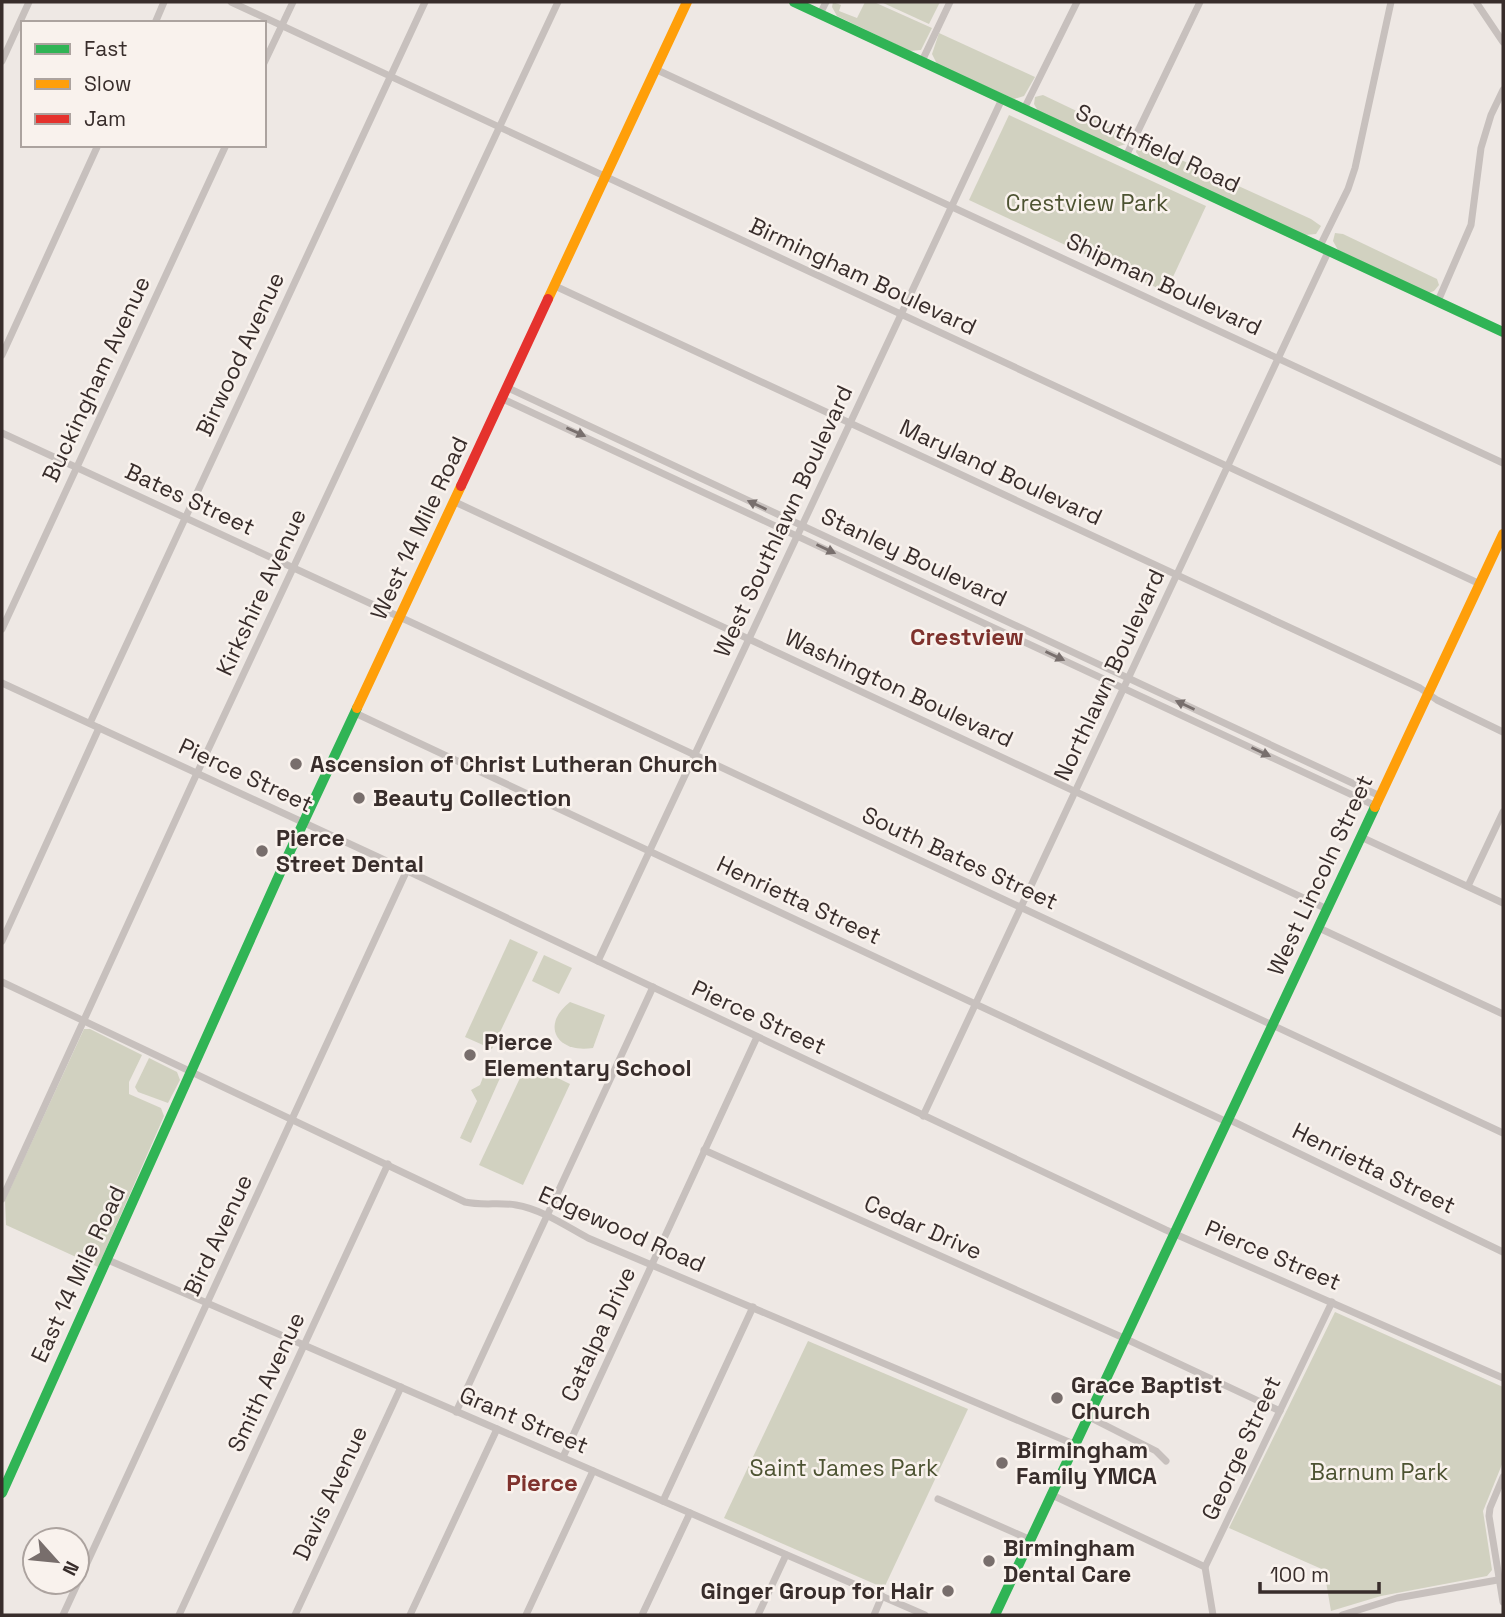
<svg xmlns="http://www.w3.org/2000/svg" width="1505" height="1617" font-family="'Space Grotesk',sans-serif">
<rect width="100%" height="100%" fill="#eee8e4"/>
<g fill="#d1d1c0">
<polygon points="833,2 841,5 839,11 857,18 865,2 874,2 932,28 921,50 910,51 837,16 832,7"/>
<polygon points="881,2 940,2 929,24"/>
<polygon points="939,33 1035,77 1024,96 1014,99 937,64 932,54"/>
<polygon points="1043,95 1125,134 1129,139 1126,144 1116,147 1038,111 1034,104 1035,97"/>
<polygon points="1009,115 1206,206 1166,292 969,200"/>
<polygon points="1138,144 1146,144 1311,219 1321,226 1316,234 1305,235 1141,159 1136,152"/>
<polygon points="1335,233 1343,234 1437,279 1439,285 1434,291 1429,293 1338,250 1333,241"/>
<polygon points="510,939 538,952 492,1049 465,1037"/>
<polygon points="544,955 572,968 559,994 532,981"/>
<path d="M 570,1002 L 605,1015 L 593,1048 C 557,1054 540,1025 570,1002 Z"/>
<polygon points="84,1029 90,1029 142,1055 129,1082 129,1094 161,1108 164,1116 98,1267 6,1225 5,1200"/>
<polygon points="149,1058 177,1072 180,1080 168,1103 138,1092 135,1087"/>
<polygon points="527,1063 570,1084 523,1185 479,1165"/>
<polygon points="485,1072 500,1078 471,1143 460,1138 477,1101 471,1090 480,1085"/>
<polygon points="1335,1312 1503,1387 1503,1462 1483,1511 1492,1570 1487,1576 1381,1596 1331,1611 1324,1570 1229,1528"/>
<polygon points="808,1341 968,1409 884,1588 724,1518"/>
</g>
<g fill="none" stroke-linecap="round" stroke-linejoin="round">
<g stroke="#c7c0bd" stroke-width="7">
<polyline points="231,2 1480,584"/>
<polyline points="1476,2 1503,42"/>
<polyline points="820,14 826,2"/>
<polyline points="155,23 164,2"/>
<polyline points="2,61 29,2"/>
<polyline points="922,61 950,2"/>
<polyline points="264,63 293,2"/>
<polyline points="655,69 1503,463"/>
<polyline points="1024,109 1077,2"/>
<polyline points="1126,156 1200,2"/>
<polyline points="1320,246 1348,189 1355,168 1391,2"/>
<polyline points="555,286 1420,688 1437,700 1503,732"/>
<polyline points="1438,301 1471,225 1481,148 1491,115 1503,90"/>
<polyline points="2,355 98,145"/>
<polyline points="508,388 1380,796"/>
<polyline points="503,399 1376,806"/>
<polyline points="2,433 417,625 1503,1133"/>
<polyline points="455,502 1327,909"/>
<polyline points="2,629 226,145"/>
<polyline points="2,683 378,857 1166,1230 1503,1378"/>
<polyline points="355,713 1227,1122"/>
<polyline points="90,723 425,2"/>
<polyline points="1361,837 1503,903"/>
<polyline points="1468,886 1503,812"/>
<polyline points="1319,928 1503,1014"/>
<polyline points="2,941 99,728"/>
<polyline points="598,961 1002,99"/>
<path d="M 2,982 L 465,1202 C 482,1206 499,1202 516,1205 C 541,1209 566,1226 588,1238 L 1076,1445"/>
<polyline points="923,1116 1329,250"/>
<polyline points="1228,1119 1503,1252"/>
<polyline points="704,1150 1126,1339 1280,1411"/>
<polyline points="2,1199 192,784 558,2"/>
<polyline points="108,1260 925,1615"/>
<polyline points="456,1412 653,987"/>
<polyline points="1089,1417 1156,1451 1166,1461"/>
<polyline points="563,1457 757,1037"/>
<polyline points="1503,1477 1490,1508 1489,1516 1503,1602"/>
<polyline points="1052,1495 1205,1567"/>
<polyline points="938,1499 1031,1540"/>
<polyline points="663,1501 753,1307"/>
<polyline points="63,1615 407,870"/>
<polyline points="179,1615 388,1164"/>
<polyline points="295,1615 401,1387"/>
<polyline points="410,1615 497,1429"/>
<polyline points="526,1615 593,1471"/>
<polyline points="642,1615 690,1513"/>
<polyline points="758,1615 786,1555"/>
<polyline points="874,1615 882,1596"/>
<polyline points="1213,1615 1205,1567 1332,1302"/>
<polyline points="1342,1615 1397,1598 1503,1579"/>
</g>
<g stroke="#30b455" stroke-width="10">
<polyline points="794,2 1503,332"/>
<polyline points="2,1493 285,862 357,708"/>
<polyline points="995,1615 1375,807"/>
</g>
<g stroke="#ff9f0a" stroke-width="10">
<polyline points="548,299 687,2"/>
<polyline points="357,708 461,486"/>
<polyline points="1375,807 1503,534"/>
</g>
<polyline stroke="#e5322d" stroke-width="10" points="461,486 548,299"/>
</g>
<defs><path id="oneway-solid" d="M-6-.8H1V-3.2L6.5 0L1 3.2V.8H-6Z" transform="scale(1.75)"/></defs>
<g fill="#786f6d">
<use href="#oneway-solid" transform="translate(576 432) rotate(24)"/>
<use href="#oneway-solid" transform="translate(757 505) rotate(-155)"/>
<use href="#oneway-solid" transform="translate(826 549) rotate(25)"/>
<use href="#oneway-solid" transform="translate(1055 656) rotate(25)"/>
<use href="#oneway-solid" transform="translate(1185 705) rotate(-155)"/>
<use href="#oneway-solid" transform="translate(1261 752) rotate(25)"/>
</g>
<g fill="#786e6c" stroke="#f9f2ed" stroke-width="2.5">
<circle cx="296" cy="764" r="7"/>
<circle cx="359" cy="798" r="7"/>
<circle cx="262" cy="851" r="7"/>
<circle cx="470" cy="1055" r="7"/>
<circle cx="1057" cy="1398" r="7"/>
<circle cx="1002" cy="1463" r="7"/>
<circle cx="989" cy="1561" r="7"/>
<circle cx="948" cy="1591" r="7"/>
</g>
<g text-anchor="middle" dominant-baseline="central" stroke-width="5" stroke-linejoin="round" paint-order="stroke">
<g font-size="23" fill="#382d2b" stroke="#f9f2ed">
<text transform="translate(1158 148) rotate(25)">Southfield Road</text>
<text transform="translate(863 276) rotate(25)">Birmingham Boulevard</text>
<text transform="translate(1164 284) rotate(25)">Shipman Boulevard</text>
<text transform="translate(240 354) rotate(-65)">Birwood Avenue</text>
<text transform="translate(96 379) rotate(-65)">Buckingham Avenue</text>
<text transform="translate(1001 472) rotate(25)">Maryland Boulevard</text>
<text transform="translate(190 499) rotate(25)">Bates Street</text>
<text transform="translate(783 521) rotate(-65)">West Southlawn Boulevard</text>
<text transform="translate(419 528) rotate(-65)">West 14 Mile Road</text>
<text transform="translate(914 557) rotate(25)">Stanley Boulevard</text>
<text transform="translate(261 592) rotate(-65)">Kirkshire Avenue</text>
<text transform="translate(1109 675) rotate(-65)">Northlawn Boulevard</text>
<text transform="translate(899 688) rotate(25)">Washington Boulevard</text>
<text transform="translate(246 775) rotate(25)">Pierce Street</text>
<text transform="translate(960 858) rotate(25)">South Bates Street</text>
<text transform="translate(1320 875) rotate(-65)">West Lincoln Street</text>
<text transform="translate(799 900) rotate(25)">Henrietta Street</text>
<text transform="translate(759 1017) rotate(25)">Pierce Street</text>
<text transform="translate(1374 1168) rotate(26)">Henrietta Street</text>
<text transform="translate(923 1227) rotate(24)">Cedar Drive</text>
<text transform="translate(622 1229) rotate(24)">Edgewood Road</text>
<text transform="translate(218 1235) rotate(-65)">Bird Avenue</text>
<text transform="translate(1273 1255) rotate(23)">Pierce Street</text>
<text transform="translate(78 1274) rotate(-65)">East 14 Mile Road</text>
<text transform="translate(598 1334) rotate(-65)">Catalpa Drive</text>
<text transform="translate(266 1382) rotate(-65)">Smith Avenue</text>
<text transform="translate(524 1420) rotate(23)">Grant Street</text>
<text transform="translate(1241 1448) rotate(-65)">George Street</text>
<text transform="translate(330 1493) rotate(-65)">Davis Avenue</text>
</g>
<g font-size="23" fill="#4d5332" stroke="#f9f2ed">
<text x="1087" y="203">Crestview Park</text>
<text x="844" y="1468">Saint James Park</text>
<text x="1379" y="1472">Barnum Park</text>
</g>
<g font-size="23" font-weight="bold" fill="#382d2b" stroke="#f9f2ed" text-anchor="start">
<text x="310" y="764">Ascension of Christ Lutheran Church</text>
<text x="373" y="798">Beauty Collection</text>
<text x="276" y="838">Pierce<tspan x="276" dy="26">Street Dental</tspan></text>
<text x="484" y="1042">Pierce<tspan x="484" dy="26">Elementary School</tspan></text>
<text x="1071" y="1385">Grace Baptist<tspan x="1071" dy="26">Church</tspan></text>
<text x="1016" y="1450">Birmingham<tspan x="1016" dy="26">Family YMCA</tspan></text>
<text x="1003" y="1548">Birmingham<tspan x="1003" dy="26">Dental Care</tspan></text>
<text x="934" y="1591" text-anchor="end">Ginger Group for Hair</text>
</g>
<g font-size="24" font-weight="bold" fill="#7f322d" stroke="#f9f2ed">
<text x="967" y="636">Crestview</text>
<text x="542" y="1482">Pierce</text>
</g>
</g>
<rect width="1505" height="1617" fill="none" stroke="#382d2b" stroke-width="7"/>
<rect x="21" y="21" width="245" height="126" fill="#f9f2ed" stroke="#aca39f" stroke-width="2"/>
<rect x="35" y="44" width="35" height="10" fill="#30b455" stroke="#aca39f" stroke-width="2"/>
<text x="84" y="56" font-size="21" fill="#382d2b">Fast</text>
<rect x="35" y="79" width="35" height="10" fill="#ff9f0a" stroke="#aca39f" stroke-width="2"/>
<text x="84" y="91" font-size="21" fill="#382d2b">Slow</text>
<rect x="35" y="114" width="35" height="10" fill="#e5322d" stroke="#aca39f" stroke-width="2"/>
<text x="84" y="126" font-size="21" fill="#382d2b">Jam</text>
<g transform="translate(56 1561) rotate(117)"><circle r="33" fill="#f9f2ed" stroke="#aca39f" stroke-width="2"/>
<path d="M0-5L12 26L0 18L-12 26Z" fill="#786e6c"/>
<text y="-10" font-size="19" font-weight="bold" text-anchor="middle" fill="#382d2b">N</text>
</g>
<path d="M1260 1582v10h119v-10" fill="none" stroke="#382d2b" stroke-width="3.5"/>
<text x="1270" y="1582" font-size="21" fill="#382d2b" stroke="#f9f2ed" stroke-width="5" paint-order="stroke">100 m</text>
</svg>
